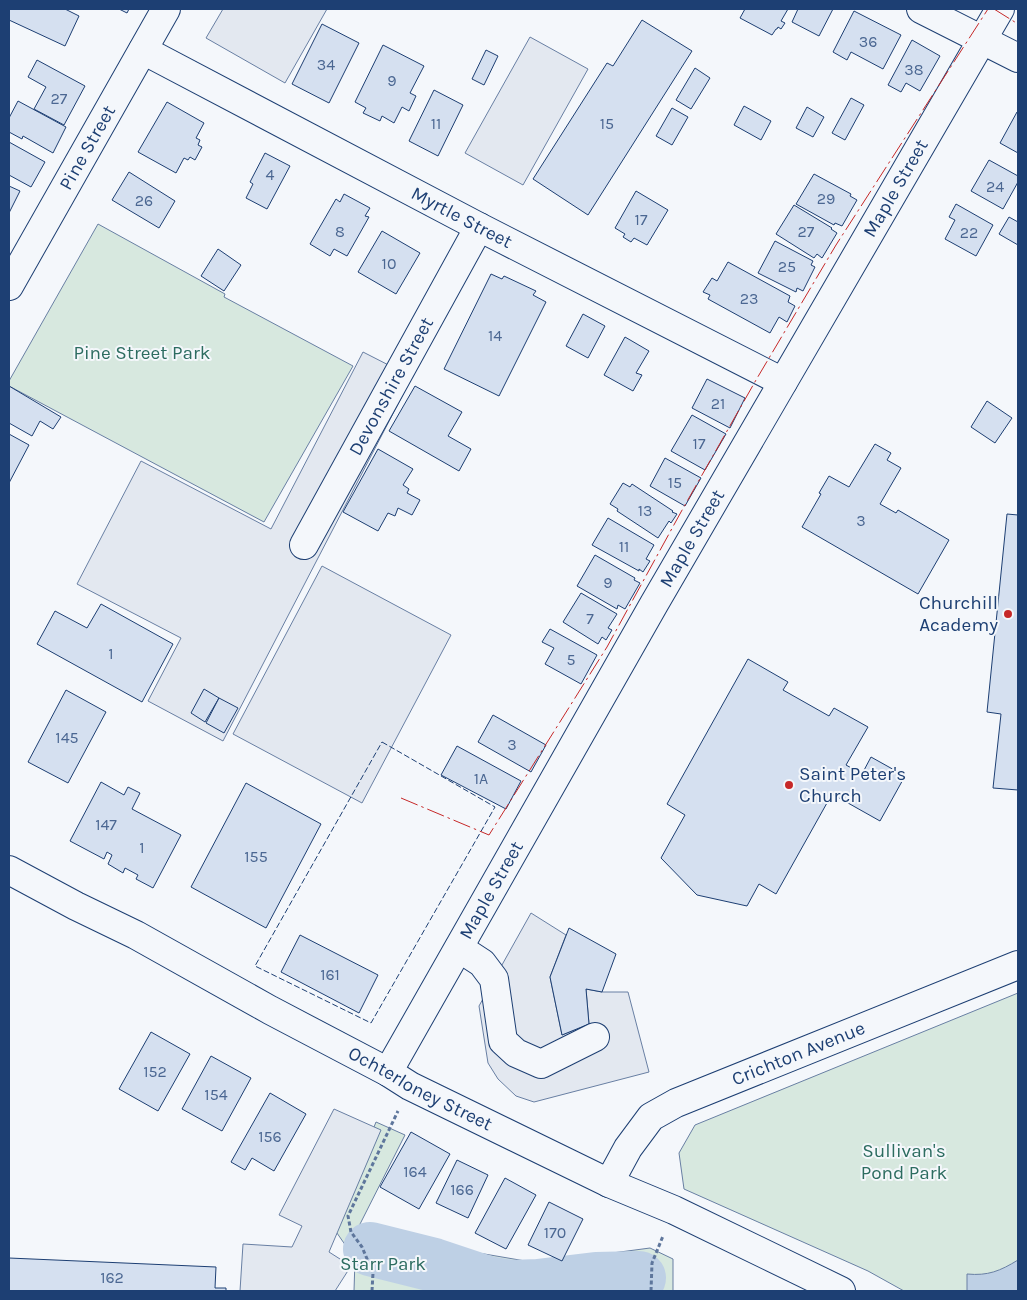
<svg xmlns="http://www.w3.org/2000/svg" width="1027" height="1300" font-family="Karla,sans-serif">
<rect width="100%" height="100%" fill="#f4f7fb"/>
<g fill="#d7e8df" stroke="#687fa3">
<polygon points="98,224 225,294 224,297 353,366 264,522 9,386 9,381"/>
<polygon points="1018,993 1018,1291 904,1291 868,1271 684,1189 679,1153 695,1125"/>
<polygon points="376,1122 405,1135 356,1232 537,1263 650,1248 673,1259 673,1291 354,1291 355,1259 330,1223 348,1192"/>
</g>
<g fill="#e3e8f0" stroke="#687fa3">
<polygon points="223,9 327,9 285,83 206,38"/>
<polygon points="530,37 588,69 523,185 465,153"/>
<polygon points="363,352 412,377 223,741 148,701 181,638 77,584 141,461 271,529"/>
<polygon points="322,566 451,635 362,803 233,734"/>
<polygon points="531,913 566,935 550,977 562,1035 589,1024 586,989 602,992 628,992 649,1072 534,1102 516,1096 498,1079 488,1063 479,1006"/>
<polygon points="334,1109 381,1130 329,1252 351,1266 335,1291 240,1291 243,1244 292,1247 302,1226 279,1215"/>
</g>
<path fill="#bed0e5" stroke="#687fa3" d="M 1018,1260 L 1018,1291 L 967,1291 L 967,1274 C 988,1276 1000,1271 1018,1260 Z"/>
<g fill="none" stroke-linecap="round" stroke-linejoin="round">
<polyline stroke="#bed0e5" stroke-width="54" points="370,1249 434,1265 488,1283 511,1287 538,1286 596,1279 639,1278"/>
</g>
<g fill="#d5e0f0" stroke="#1d3f73">
<polygon points="9,9 65,9 79,16 65,46 9,20"/>
<polygon points="119,9 129,9 127,13"/>
<polygon points="745,9 788,9 781,21 785,23 781,29 778,27 777,29 776,29 772,35 740,18"/>
<polygon points="798,9 833,9 819,36 792,22"/>
<polygon points="854,11 901,35 883,69 851,52 847,60 833,52"/>
<polygon points="642,20 692,51 588,215 533,179 607,63 613,66"/>
<polygon points="322,24 359,43 329,103 292,84"/>
<polygon points="912,40 940,56 920,91 906,83 901,92 888,85"/>
<polygon points="383,45 424,66 410,93 416,96 409,111 402,107 394,123 382,116 380,121 363,113 366,108 355,102"/>
<polygon points="486,50 498,56 484,85 472,79"/>
<polygon points="37,60 85,86 64,125 34,109 46,87 28,77"/>
<polygon points="695,68 710,78 691,109 676,100"/>
<polygon points="434,90 463,105 438,156 409,141"/>
<polygon points="851,98 864,105 845,140 832,133"/>
<polygon points="18,101 66,127 53,153 23,136 22,139 9,132 9,118"/>
<polygon points="167,102 204,123 196,138 200,140 198,145 202,147 195,160 190,157 188,160 184,158 176,173 138,152"/>
<polygon points="744,106 771,121 761,140 734,125"/>
<polygon points="807,107 824,117 813,137 796,128"/>
<polygon points="672,108 688,117 672,145 656,136"/>
<polygon points="1017,112 1018,113 1018,153 1000,143"/>
<polygon points="9,142 45,162 31,187 9,175"/>
<polygon points="265,153 290,166 267,209 246,198 253,184 250,182"/>
<polygon points="989,160 1018,176 1018,182 1003,209 971,191"/>
<polygon points="129,172 175,201 159,228 112,200"/>
<polygon points="814,174 851,194 850,196 857,200 842,226 835,223 834,225 796,204"/>
<polygon points="9,186 20,191 9,213"/>
<polygon points="636,191 668,210 647,245 634,238 631,242 623,237 625,234 615,228"/>
<polygon points="344,194 370,208 365,216 369,217 347,256 334,249 330,256 310,244 336,199 340,202"/>
<polygon points="956,204 993,225 976,256 945,239 955,220 949,217"/>
<polygon points="794,205 832,228 831,229 837,233 822,258 817,254 814,258 776,234"/>
<polygon points="1009,217 1018,222 1018,245 999,234"/>
<polygon points="382,231 420,253 396,294 358,272"/>
<polygon points="775,241 813,261 811,265 815,267 803,291 797,288 796,292 758,273"/>
<polygon points="218,249 241,265 224,291 201,276"/>
<polygon points="728,262 790,296 788,302 795,306 787,322 779,317 770,333 708,299 710,295 703,292 712,278 717,281"/>
<polygon points="491,274 502,279 504,276 536,291 533,295 546,302 499,396 444,369"/>
<polygon points="583,314 605,326 588,358 566,346"/>
<polygon points="625,337 649,351 636,373 642,375 633,391 604,375"/>
<polygon points="707,379 745,398 730,428 692,408"/>
<polygon points="9,386 61,417 53,429 40,421 32,436 9,423"/>
<polygon points="415,386 462,412 448,436 471,449 459,471 389,431"/>
<polygon points="987,401 1012,418 995,443 971,427"/>
<polygon points="692,415 726,434 705,470 671,451"/>
<polygon points="9,434 29,445 9,483"/>
<polygon points="875,444 891,453 887,460 901,468 880,504 896,513 898,510 949,540 918,594 802,527 821,494 819,493 829,476 849,487"/>
<polygon points="378,449 413,469 403,485 409,489 407,493 420,500 412,515 398,508 395,516 388,513 378,531 343,512"/>
<polygon points="665,458 701,478 685,506 650,486"/>
<polygon points="623,483 630,487 632,484 673,511 672,512 677,514 671,523 669,521 658,538 617,511 618,509 610,504"/>
<polygon points="1007,514 1018,515 1018,790 993,788 1001,714 987,712"/>
<polygon points="608,518 654,545 646,559 650,561 643,572 639,569 639,571 592,545"/>
<polygon points="595,555 635,578 634,580 640,583 625,609 618,605 617,609 577,586"/>
<polygon points="581,593 617,614 608,628 612,630 606,640 602,637 598,644 563,622"/>
<polygon points="101,604 173,644 142,702 37,644 55,611 87,628"/>
<polygon points="550,629 597,655 581,684 545,664 554,648 542,642"/>
<polygon points="748,659 788,682 783,690 829,716 834,708 868,727 846,765 862,774 871,757 905,776 880,821 832,794 776,894 759,884 747,906 697,895 661,858 685,815 667,804"/>
<polygon points="204,689 219,698 205,722 191,713"/>
<polygon points="66,690 106,712 68,783 28,762"/>
<polygon points="219,698 238,708 224,733 206,723"/>
<polygon points="493,715 546,745 531,772 478,742"/>
<polygon points="457,746 521,781 506,809 441,775"/>
<polygon points="101,782 124,795 128,787 140,793 132,809 181,835 153,888 136,879 138,875 125,868 123,873 108,864 112,855 107,852 104,859 70,841"/>
<polygon points="246,783 321,824 266,928 191,887"/>
<polygon points="569,928 616,954 602,992 586,989 589,1024 562,1035 550,977"/>
<polygon points="300,935 378,975 359,1013 281,972"/>
<polygon points="151,1032 190,1054 158,1111 119,1089"/>
<polygon points="211,1056 251,1078 222,1131 182,1109"/>
<polygon points="270,1093 306,1114 274,1171 252,1158 245,1170 231,1162"/>
<polygon points="411,1132 450,1154 419,1209 380,1187"/>
<polygon points="457,1160 488,1175 468,1218 436,1203"/>
<polygon points="505,1178 536,1195 506,1249 475,1233"/>
<polygon points="549,1202 583,1219 562,1261 528,1245"/>
<polygon points="9,1258 216,1267 215,1288 226,1288 226,1291 9,1291"/>
</g>
<g fill="none" stroke-linecap="round" stroke-linejoin="round">
<g stroke="#1d3f73" stroke-width="30">
<g id="minor">
<polyline points="921,9 1018,58"/>
<path id="s1" d="M 143,50 L 479,227 L 783,382"/>
<path id="s2" d="M 9,286 L 166,9"/>
<path id="s3" d="M 304,545 L 479,227"/>
<polyline points="459,948 482,963 494,979 503,1041 516,1053 541,1064 595,1037"/>
<path id="s4" d="M 609,1183 L 628,1148 L 651,1117 L 676,1103 L 1018,965"/>
</g>
</g>
<g stroke="#1d3f73" stroke-width="30">
<g id="major">
<path id="s5" d="M 9,870 L 76,906 L 136,935 L 270,1010 L 388,1072 L 410,1086 L 609,1183 L 674,1210 L 841,1291"/>
<path id="s6" d="M 388,1072 L 654,604 L 1000,9"/>
</g>
</g>
<g stroke="#5e769c" stroke-width="3" stroke-dasharray="4 2.5" stroke-linecap="butt">
<polyline points="372,1291 373,1273 362,1247 351,1232 348,1216 398,1111"/>
<polyline points="651,1291 652,1263 663,1236"/>
</g>
<use href="#minor" stroke="#f4f7fb" stroke-width="28"/>
<use href="#major" stroke="#f4f7fb" stroke-width="28"/>
<polygon stroke="#1d3f73" stroke-width="1" stroke-dasharray="6 2.5" stroke-linecap="butt" points="382,742 495,807 371,1023 255,966"/>
<g stroke="#c62828" stroke-width="1" stroke-dasharray="18 4 2.5 4" stroke-linecap="butt">
<polyline points="994,9 1018,24"/>
<polyline points="401,798 489,835 607,647 681,512 756,380 836,245 988,9"/>
</g>
</g>
<g fill="#c62828" stroke="#f4f7fb" stroke-width="2">
<circle cx="1008" cy="614" r="5"/>
<circle cx="789" cy="785" r="5"/>
</g>
<g text-anchor="middle" dominant-baseline="central" stroke-width="4" stroke-linejoin="round" paint-order="stroke">
<g font-size="16" fill="#4b6792">
<text x="868" y="41">36</text>
<text x="326" y="64">34</text>
<text x="914" y="69">38</text>
<text x="392" y="80">9</text>
<text x="59" y="98">27</text>
<text x="436" y="123">11</text>
<text x="607" y="123">15</text>
<text x="270" y="174">4</text>
<text x="995" y="186">24</text>
<text x="826" y="198">29</text>
<text x="144" y="200">26</text>
<text x="641" y="219">17</text>
<text x="340" y="231">8</text>
<text x="806" y="231">27</text>
<text x="969" y="232">22</text>
<text x="389" y="263">10</text>
<text x="787" y="266">25</text>
<text x="749" y="298">23</text>
<text x="495" y="335">14</text>
<text x="718" y="403">21</text>
<text x="699" y="443">17</text>
<text x="675" y="482">15</text>
<text x="645" y="510">13</text>
<text x="861" y="520">3</text>
<text x="624" y="546">11</text>
<text x="608" y="582">9</text>
<text x="590" y="618">7</text>
<text x="111" y="653">1</text>
<text x="571" y="659">5</text>
<text x="67" y="737">145</text>
<text x="512" y="744">3</text>
<text x="481" y="778">1A</text>
<text x="106" y="824">147</text>
<text x="142" y="847">1</text>
<text x="256" y="856">155</text>
<text x="330" y="974">161</text>
<text x="155" y="1071">152</text>
<text x="216" y="1094">154</text>
<text x="270" y="1136">156</text>
<text x="415" y="1171">164</text>
<text x="462" y="1189">166</text>
<text x="555" y="1232">170</text>
<text x="112" y="1277">162</text>
</g>
<g font-size="19" fill="#1d3f73" stroke="#f4f7fb">
<text stroke="none"><textPath href="#s2" startOffset="159">Pine Street</textPath></text>
<text stroke="none"><textPath href="#s6" startOffset="1019">Maple Street</textPath></text>
<text stroke="none"><textPath href="#s1" startOffset="360">Myrtle Street</textPath></text>
<text stroke="none"><textPath href="#s3" startOffset="181">Devonshire Street</textPath></text>
<text stroke="none"><textPath href="#s6" startOffset="614">Maple Street</textPath></text>
<text stroke="none"><textPath href="#s6" startOffset="209">Maple Street</textPath></text>
<text stroke="none"><textPath href="#s4" startOffset="239">Crichton Avenue</textPath></text>
<text stroke="none"><textPath href="#s5" startOffset="466">Ochterloney Street</textPath></text>
</g>
<g font-size="19" fill="#2c6c60" stroke="#f4f7fb">
<text x="142" y="353">Pine Street Park</text>
<text x="904" y="1151">Sullivan's<tspan x="904" dy="22">Pond Park</tspan></text>
<text x="383" y="1264">Starr Park</text>
</g>
<g font-size="19" fill="#1d3f73" stroke="#f4f7fb" text-anchor="end">
<text x="998" y="603">Churchill<tspan x="998" dy="22">Academy</tspan></text>
<text x="799" y="774" text-anchor="start">Saint Peter's<tspan x="799" dy="22">Church</tspan></text>
</g>
</g>
<rect width="1027" height="1300" fill="none" stroke="#1d3f73" stroke-width="20"/>
</svg>
